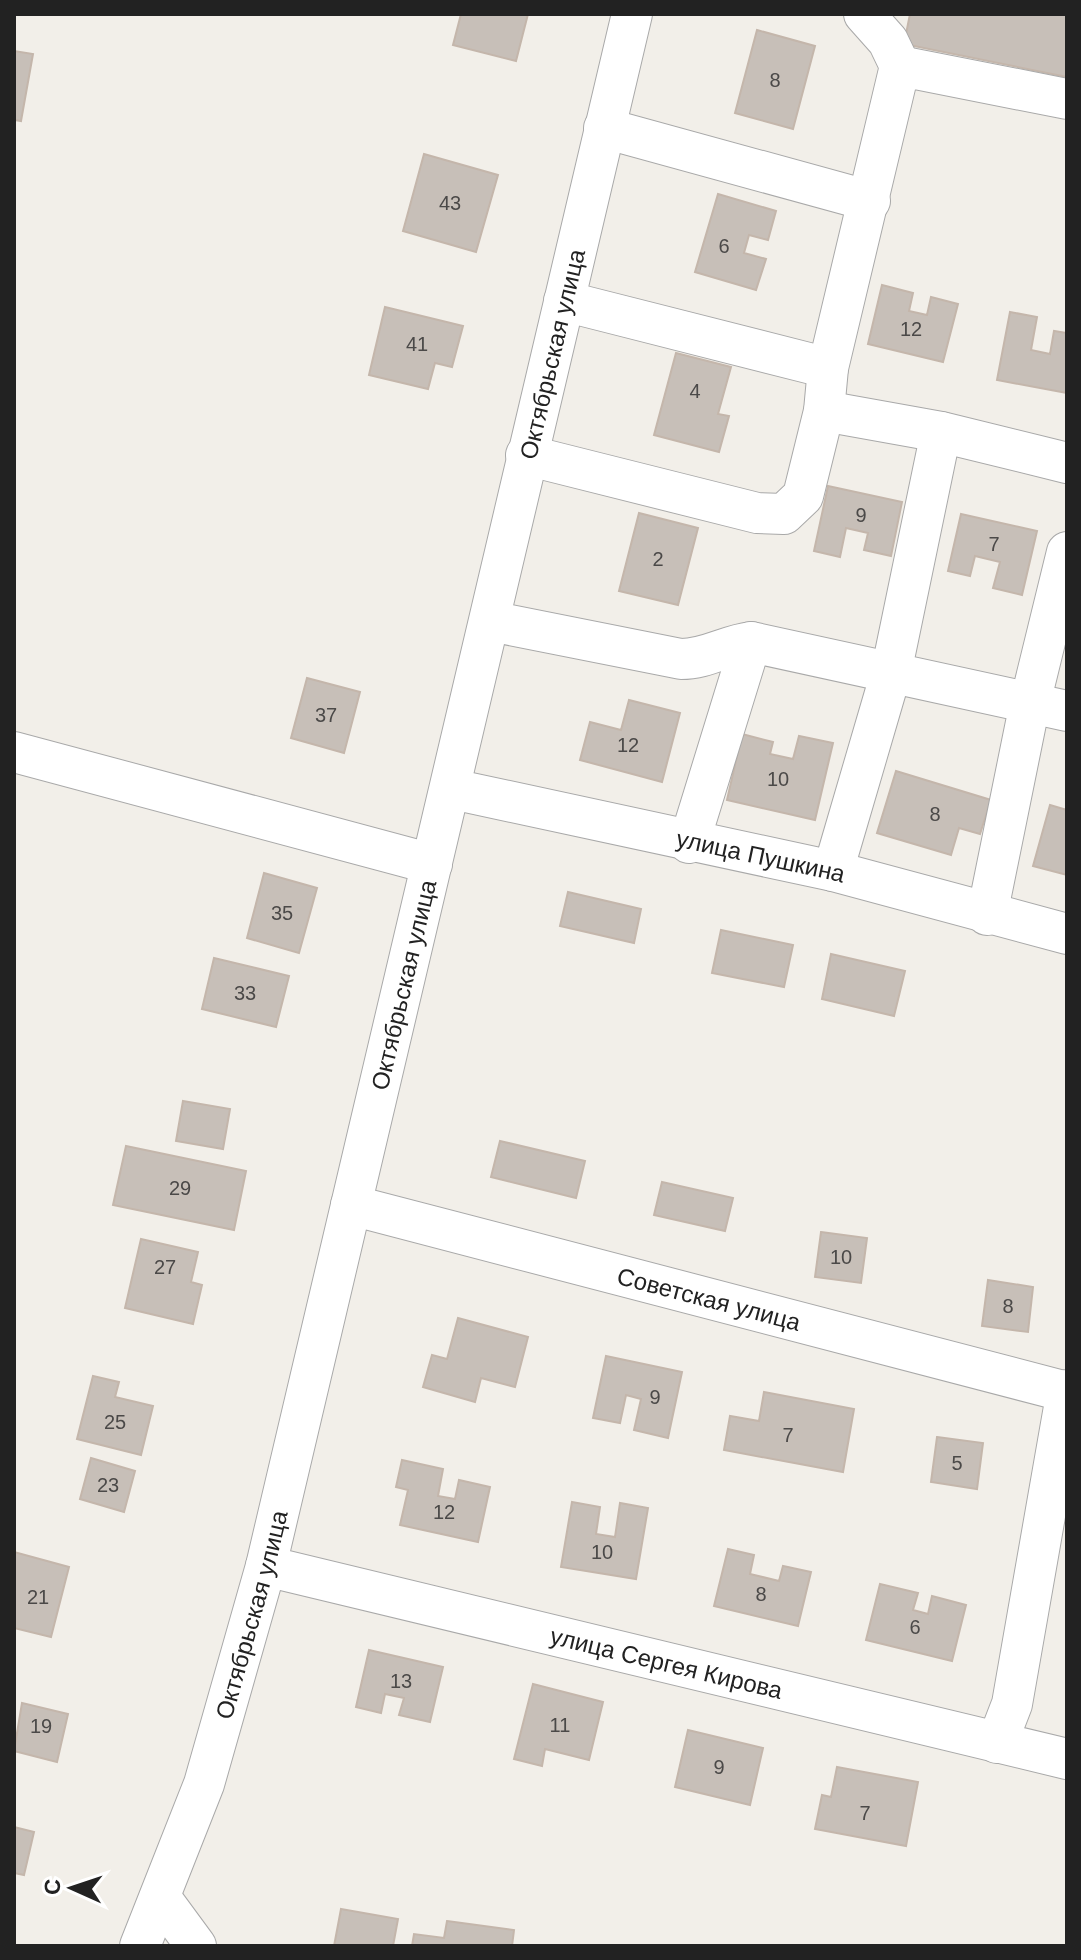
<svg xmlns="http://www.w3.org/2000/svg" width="1081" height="1960" font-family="Arial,sans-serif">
<rect width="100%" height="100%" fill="#f2efe9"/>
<g fill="#c7bfb8" stroke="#c4b6ab" stroke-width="2">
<polygon points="461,14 528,14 516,61 453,45"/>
<polygon points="910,14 1067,14 1067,77 904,44"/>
<polygon points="757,30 815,46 793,129 735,113"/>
<polygon points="14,51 33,54 21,121 14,120"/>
<polygon points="424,154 498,175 476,252 403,231"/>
<polygon points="718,194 776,211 768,240 749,235 744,253 766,259 756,290 695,272"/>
<polygon points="882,285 913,293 909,311 927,315 931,297 958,304 943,362 868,344"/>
<polygon points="385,307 463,326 452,367 435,363 428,389 369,375"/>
<polygon points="1010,312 1037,317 1031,350 1050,354 1054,331 1067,333 1067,393 997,380"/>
<polygon points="676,353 731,367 718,414 729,416 719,452 654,435"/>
<polygon points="828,486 902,502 891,556 864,550 868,533 846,528 840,557 814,551"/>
<polygon points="639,513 698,528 678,605 619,591"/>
<polygon points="961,514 1037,531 1022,595 993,588 1000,562 975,556 970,576 948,571"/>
<polygon points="307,678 360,692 344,753 291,738"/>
<polygon points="629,700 680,713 662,782 580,760 590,722 621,730"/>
<polygon points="742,734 773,742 770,754 793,759 799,736 833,743 815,820 727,800"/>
<polygon points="896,771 991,800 980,834 959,828 951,855 877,833"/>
<polygon points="1050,805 1067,810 1067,875 1033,866"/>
<polygon points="264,873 317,888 299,953 247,938"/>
<polygon points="568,892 641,909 634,943 560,926"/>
<polygon points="721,930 793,945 784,987 712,973"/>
<polygon points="831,954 905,971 894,1016 822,999"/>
<polygon points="214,958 289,976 276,1027 202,1009"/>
<polygon points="183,1101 230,1109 223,1149 176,1141"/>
<polygon points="500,1141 585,1161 576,1198 491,1177"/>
<polygon points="126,1146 246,1171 234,1230 113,1205"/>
<polygon points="662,1182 733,1198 725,1231 654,1215"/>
<polygon points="821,1232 867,1238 861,1283 815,1277"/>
<polygon points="141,1239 198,1252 191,1282 202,1285 193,1324 125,1308"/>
<polygon points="988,1280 1033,1287 1028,1332 982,1326"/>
<polygon points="458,1318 528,1337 515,1387 481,1378 475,1402 423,1387 432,1355 447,1359"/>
<polygon points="606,1356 682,1372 668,1438 634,1430 641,1399 626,1395 620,1423 593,1418"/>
<polygon points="93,1376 119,1382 115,1397 153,1406 141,1455 77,1439"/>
<polygon points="764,1392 854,1409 843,1472 724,1450 730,1416 759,1421"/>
<polygon points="937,1437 983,1443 977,1489 931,1482"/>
<polygon points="91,1458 135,1471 124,1512 80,1499"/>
<polygon points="402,1460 443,1469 438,1496 455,1499 459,1480 490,1487 478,1542 400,1525 408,1490 396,1487"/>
<polygon points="572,1502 600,1507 596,1534 615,1537 620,1503 648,1508 636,1579 561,1567"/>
<polygon points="728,1549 754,1555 750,1574 779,1581 783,1566 811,1572 798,1626 714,1606"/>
<polygon points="14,1552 69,1567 51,1637 14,1628"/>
<polygon points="880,1584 918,1593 913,1610 928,1614 932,1596 966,1605 952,1661 866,1640"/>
<polygon points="369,1650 443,1667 430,1722 399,1715 404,1698 385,1694 381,1713 356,1707"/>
<polygon points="533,1684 603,1702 589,1760 545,1749 542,1766 514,1759"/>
<polygon points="22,1703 68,1714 57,1762 14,1751"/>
<polygon points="688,1730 763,1748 750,1805 675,1787"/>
<polygon points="837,1767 918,1782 906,1846 815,1829 822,1795 831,1797"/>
<polygon points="14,1827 34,1832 24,1875 14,1873"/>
<polygon points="341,1909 398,1919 393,1946 334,1946"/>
<polygon points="447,1921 514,1930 512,1946 412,1946 414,1934 444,1938"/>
</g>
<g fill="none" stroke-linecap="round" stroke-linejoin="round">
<g stroke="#a9a9a9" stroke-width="42">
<g id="minor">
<polyline points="864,14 888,41 900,66"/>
<polyline points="604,128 870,201"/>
<polyline points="564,301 828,368"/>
<polyline points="824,411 941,432 1067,463"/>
<polyline points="526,455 757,513 784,514 803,496 824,411 828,368 900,66 1067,99"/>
<path d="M 490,621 L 681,659 C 707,659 726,645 751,642"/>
<polyline points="14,752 432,864"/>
<path id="s1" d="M 452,789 L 833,871 L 1067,934"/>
<polyline points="689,843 751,642 1067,711"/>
<polyline points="833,871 891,673 941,432"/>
<polyline points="987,915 1030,703 1067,552"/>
<path id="s2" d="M 351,1205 L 1067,1392"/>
<path id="s3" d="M 266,1566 L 1067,1759"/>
<polyline points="997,1743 1012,1704 1067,1390"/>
<polyline points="160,1897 196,1946"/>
<path id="s4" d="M 140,1946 L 204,1784 L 266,1566 L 632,14"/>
</g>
</g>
<use href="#minor" stroke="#fff" stroke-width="40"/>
</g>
<g text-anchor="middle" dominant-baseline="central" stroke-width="6" stroke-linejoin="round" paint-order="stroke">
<g font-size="20" fill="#4b4948">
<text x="775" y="80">8</text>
<text x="450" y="203">43</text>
<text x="724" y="246">6</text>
<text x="911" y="329">12</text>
<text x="417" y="344">41</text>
<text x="695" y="391">4</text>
<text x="861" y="515">9</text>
<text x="994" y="544">7</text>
<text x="658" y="559">2</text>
<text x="326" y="715">37</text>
<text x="628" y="745">12</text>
<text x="778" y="779">10</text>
<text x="935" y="814">8</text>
<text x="282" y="913">35</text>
<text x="245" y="993">33</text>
<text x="180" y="1188">29</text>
<text x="841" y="1257">10</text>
<text x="165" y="1267">27</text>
<text x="1008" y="1306">8</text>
<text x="655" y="1397">9</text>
<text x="115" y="1422">25</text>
<text x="788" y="1435">7</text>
<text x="957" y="1463">5</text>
<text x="108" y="1485">23</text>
<text x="444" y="1512">12</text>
<text x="602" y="1552">10</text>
<text x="761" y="1594">8</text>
<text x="38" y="1597">21</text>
<text x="915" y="1627">6</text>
<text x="401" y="1681">13</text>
<text x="560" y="1725">11</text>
<text x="41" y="1726">19</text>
<text x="719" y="1767">9</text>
<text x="865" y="1813">7</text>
</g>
<g font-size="24" fill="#222" stroke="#fff">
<text stroke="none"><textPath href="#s4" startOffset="1646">Октябрьская улица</textPath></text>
<text stroke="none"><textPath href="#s1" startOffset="316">улица Пушкина</textPath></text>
<text stroke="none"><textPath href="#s4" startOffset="998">Октябрьская улица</textPath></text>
<text stroke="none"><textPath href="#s2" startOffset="370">Советская улица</textPath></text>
<text stroke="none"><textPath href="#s4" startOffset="350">Октябрьская улица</textPath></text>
<text stroke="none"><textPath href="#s3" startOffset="412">улица Сергея Кирова</textPath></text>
</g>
</g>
<rect width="1081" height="1960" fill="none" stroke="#222222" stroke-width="32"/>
<g transform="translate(72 1888) rotate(273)" stroke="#ffffff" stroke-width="6" paint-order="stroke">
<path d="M0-6L14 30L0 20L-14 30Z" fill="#222222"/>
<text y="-12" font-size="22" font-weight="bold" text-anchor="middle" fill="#222222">С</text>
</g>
</svg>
